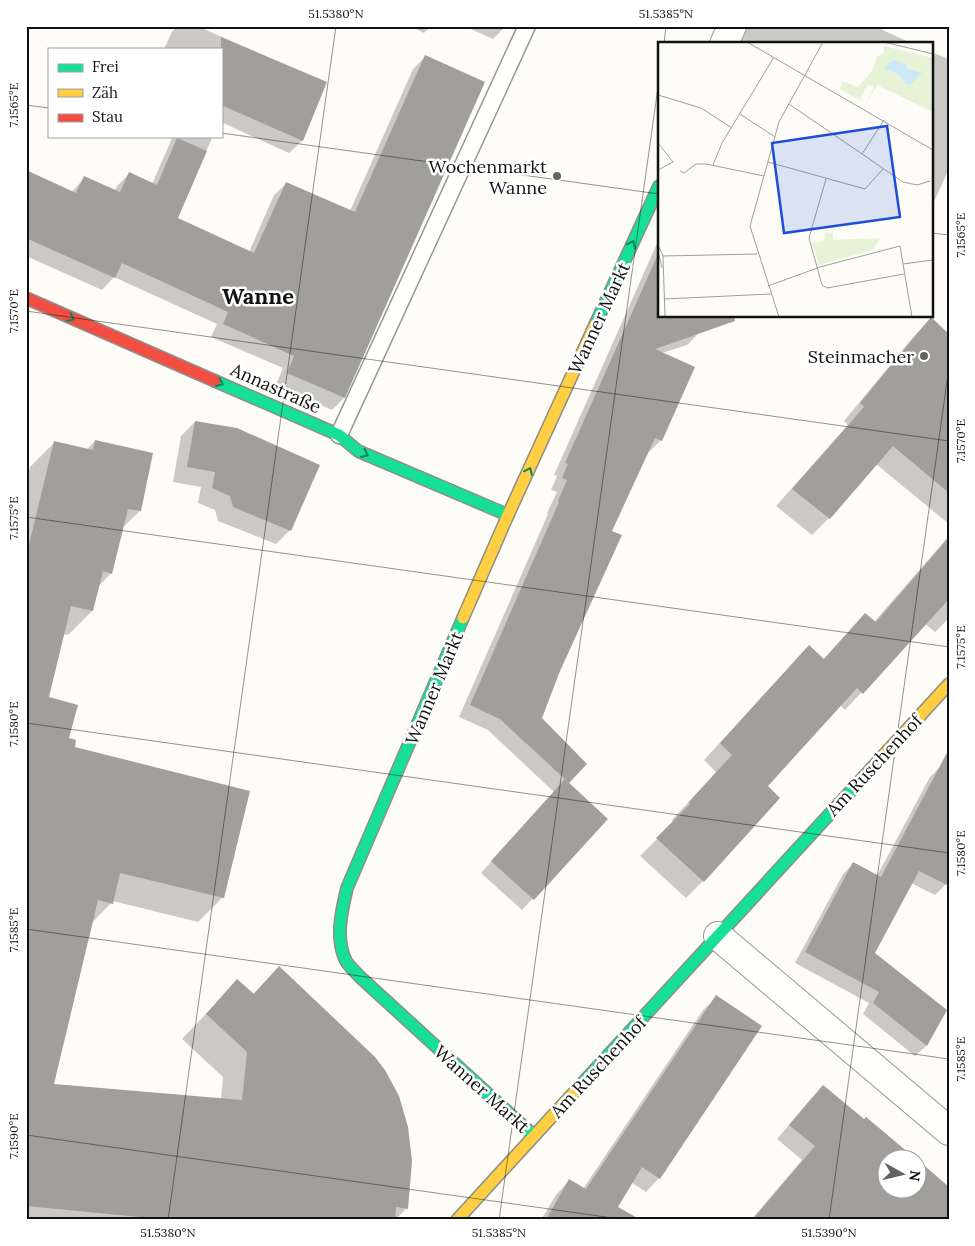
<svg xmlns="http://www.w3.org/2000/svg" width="975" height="1246" font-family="Lora,serif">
<rect width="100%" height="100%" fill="#fdfcf7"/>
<g fill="#0003">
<polygon points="177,26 197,26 326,83 302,141 289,153 221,122 221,49 164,49 172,32"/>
<polygon points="410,26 431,26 424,33"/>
<polygon points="464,26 506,26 493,39"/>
<polygon points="746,26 874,26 913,44 739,44"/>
<polygon points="931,52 949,59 949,169 931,208"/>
<polygon points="425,57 484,83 344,398 332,410 276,385 283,368 211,337 217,324 114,277 102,290 26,256 26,172 71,193 85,177 115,191 117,186 129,174 152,184 173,136 213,136 176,219 249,252 274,195 287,183 350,211 413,69"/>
<polygon points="659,239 659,316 699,333 687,345 662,353 661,440 649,452 647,451 611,532 540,718 567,783 607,819 522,910 481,873 554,792 488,730 459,717 548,514 547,513 557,492 551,490 557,476 554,475"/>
<polygon points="931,319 949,336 949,524 876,464 829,518 812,535 776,506 848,425 844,421 914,336"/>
<polygon points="195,422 290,530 276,544 218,521 215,510 198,503 201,487 173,482 181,436"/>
<polygon points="95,441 140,511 122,528 111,573 98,587 92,611 68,635 63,634 48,698 67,739 73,748 223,897 198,922 113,901 90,925 52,1086 221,1100 223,1077 182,1039 237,981 253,994 279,967 374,1057 403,1111 410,1144 411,1161 407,1208 395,1220 26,1220 26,484 30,467 55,442 86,450"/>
<polygon points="949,536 949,618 935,632 925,624 845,710 840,705 766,786 703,881 686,898 640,856 674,822 672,820 716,772 704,760 809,646 823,660 865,614 874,622"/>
<polygon points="941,766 949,878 946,884 935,895 911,883 873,954 945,1011 926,1046 915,1056 863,1014 869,1003 795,963 843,874 854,863 877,876 930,777"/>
<polygon points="949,968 949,998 947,998"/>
<polygon points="717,997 659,1178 646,1192 631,1182 609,1220 541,1220 556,1195 569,1181 583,1189 703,1010"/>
<polygon points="823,1087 863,1121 866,1118 913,1158 888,1158 888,1188 918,1188 918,1162 949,1189 949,1220 751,1220 802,1160 777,1139 810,1100"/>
</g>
<g fill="#a19f9c">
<polygon points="221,37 327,82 303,141 221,105"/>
<polygon points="425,55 485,82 345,398 287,373 294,356 223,324 228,312 122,263 115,278 26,238 26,170 76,193 84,176 120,192 129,172 157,185 177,138 207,151 178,218 254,253 286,182 355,212"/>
<polygon points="659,252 659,316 734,316 735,321 655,349 695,367 662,441 655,438 612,531 622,535 560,671 542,718 587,764 569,783 500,719 470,705 559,502 558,501 567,480 562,478 568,464 565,463"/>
<polygon points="931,317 949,334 949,493 893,446 830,519 792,489 864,407 860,403"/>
<polygon points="195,421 237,428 320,465 291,531 233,507 230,496 212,488 215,472 187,467"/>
<polygon points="95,440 153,453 141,511 128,509 112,574 103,571 93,611 71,606 49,697 78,705 69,738 76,740 75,747 250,791 224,898 120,873 113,904 98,900 54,1084 242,1100 247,1052 206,1014 237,979 254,994 279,966 375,1057 385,1070 399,1096 408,1127 412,1161 408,1209 396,1207 395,1220 171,1220 26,1206 26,557 54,441 93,450"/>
<polygon points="949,537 949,599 863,694 857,688 768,786 780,798 704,882 656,838 690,804 689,802 732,755 720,743 809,645 824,659 865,613 876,622"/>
<polygon points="949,749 949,886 919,871 875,953 947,1010 927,1046 873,1003 879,992 805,952 853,862 881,877"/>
<polygon points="565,779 608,819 534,900 491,861"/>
<polygon points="716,995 762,1026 660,1179 642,1167 618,1207 641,1220 546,1220 569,1179 586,1189"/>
<polygon points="823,1085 864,1119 866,1117 915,1158 888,1158 888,1188 918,1188 918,1160 949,1187 949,1220 752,1220 815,1146 789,1125"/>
</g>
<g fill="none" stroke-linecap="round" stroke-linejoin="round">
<g stroke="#979795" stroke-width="19">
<polyline id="lane" points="339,435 527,26"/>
</g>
<g stroke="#979795" stroke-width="30">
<g id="street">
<polyline points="724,44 732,26"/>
<polyline points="718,936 949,1131"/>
</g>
</g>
<g stroke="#8e8d8b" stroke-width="14">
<g id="fast">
<polyline points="595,325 659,186"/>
<polyline points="215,381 339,435 358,451 508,515"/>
<path d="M 463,618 L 347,888 C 342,910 335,936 345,959 C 348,966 355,971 360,977 L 534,1136"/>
<polyline points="579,1087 871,769"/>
</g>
</g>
<g stroke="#8e8d8b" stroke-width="14">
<g id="slow">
<polyline points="463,618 508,515 595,325"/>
<polyline points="871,769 949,684"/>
<polyline points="457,1220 579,1087"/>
</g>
</g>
<g stroke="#8e8d8b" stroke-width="14">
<polyline id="jam" points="26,298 215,381"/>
</g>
<use href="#lane" stroke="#fffffe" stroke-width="16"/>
<use href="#street" stroke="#fffffe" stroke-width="28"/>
<use href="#fast" stroke="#16e098" stroke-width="11"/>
<use href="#slow" stroke="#ffcf43" stroke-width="11"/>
<use href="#jam" stroke="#f24e42" stroke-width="11"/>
</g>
<defs><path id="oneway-chevron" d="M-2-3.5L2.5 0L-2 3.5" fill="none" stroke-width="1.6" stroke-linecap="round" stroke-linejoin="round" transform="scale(1.25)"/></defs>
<g stroke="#14835b">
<use href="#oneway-chevron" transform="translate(632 244) rotate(-65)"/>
<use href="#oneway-chevron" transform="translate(71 318) rotate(24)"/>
<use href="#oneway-chevron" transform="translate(220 383) rotate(24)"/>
<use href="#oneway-chevron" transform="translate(365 454) rotate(25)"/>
<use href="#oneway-chevron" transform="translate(529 471) rotate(-65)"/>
</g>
<path fill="none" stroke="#111" stroke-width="1" stroke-opacity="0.45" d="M 929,26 L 949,29M 664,44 L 666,26M 26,105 L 49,108M 221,133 L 659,194M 931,233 L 949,235M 26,311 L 949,441M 26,517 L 949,647M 26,723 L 949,853M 26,929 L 949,1059M 26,1135 L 627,1220M 168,1220 L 336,26M 499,1220 L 659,80M 829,1220 L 949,367"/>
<g fill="#646362" stroke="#fff" stroke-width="2">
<circle cx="557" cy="176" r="5"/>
<circle cx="924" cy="356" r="5"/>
</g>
<g text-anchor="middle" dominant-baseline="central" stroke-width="5" stroke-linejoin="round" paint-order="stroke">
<g font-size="18" fill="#111" stroke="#fff" text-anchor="end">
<text x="547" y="166">Wochenmarkt<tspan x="547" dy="21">Wanne</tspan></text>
<text x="914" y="356">Steinmacher</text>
</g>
<g font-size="18" fill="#111" stroke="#fff">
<text transform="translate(599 318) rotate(-65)">Wanner Markt</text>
<text transform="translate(276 388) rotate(24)">Annastraße</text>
<text transform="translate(434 688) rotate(-67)">Wanner Markt</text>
<text transform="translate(874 765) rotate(-47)">Am Ruschenhof</text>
<text transform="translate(598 1067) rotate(-47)">Am Ruschenhof</text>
<text transform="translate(482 1089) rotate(42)">Wanner Markt</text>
</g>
<g font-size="22" font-weight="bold" fill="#111" stroke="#fff">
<text x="258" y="296">Wanne</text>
</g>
</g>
<g transform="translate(658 42)">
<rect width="275" height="275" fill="#fdfcf7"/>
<path d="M 226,4 L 275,16 L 275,70 L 219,43 L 208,62 L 216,44 L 210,43 L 202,57 L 204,60 L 182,47 L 184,39 L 200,45 L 214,29 L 219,15 L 226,10 ZM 167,190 L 175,191 L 175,198 L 222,196 L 215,208 L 161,223 L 154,201 L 166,199 Z" fill="#e7f3d7"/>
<path d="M 236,18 L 248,22 L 250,27 L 264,31 L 253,42 L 249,42 L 240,32 L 227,27 L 230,21 Z" fill="#cde8f7"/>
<path fill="none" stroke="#9f9e9b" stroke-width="1" d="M 89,0 L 275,108M 226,0 L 275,12M 0,53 L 43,66 L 74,86M 131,62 L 245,140 L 259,143 L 272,139M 82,72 L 117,95M 0,101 L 15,120 L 0,128M 204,112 L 226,78M 110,120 L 207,147 L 225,127M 55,123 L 64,101 L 116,15M 22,129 L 26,131 L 38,122 L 48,122 L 106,134M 168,137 L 151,196 L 164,243 L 169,246 L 246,232M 0,203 L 5,214 L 7,275M 0,209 L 4,226M 5,214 L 99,212M 245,222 L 275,218M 110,244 L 162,225 L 242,204 L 254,275M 6,257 L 113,252M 121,275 L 92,184 L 121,80 L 165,0"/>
<path fill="#1d4ed8" fill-opacity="0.15" stroke="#1d4ed8" stroke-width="2.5" d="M 229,84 L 242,175 L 126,191 L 114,101 Z"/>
<rect width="275" height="275" fill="none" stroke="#111" stroke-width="2.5"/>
</g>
<rect width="975" height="1246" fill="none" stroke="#ffffff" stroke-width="55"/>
<rect x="48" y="48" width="175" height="90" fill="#ffffff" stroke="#a0a0a0"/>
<rect x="58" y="64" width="25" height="8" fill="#16e098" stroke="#a0a0a0"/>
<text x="92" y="72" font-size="15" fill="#111111">Frei</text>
<rect x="58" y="89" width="25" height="8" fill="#ffcf43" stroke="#a0a0a0"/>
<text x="92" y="98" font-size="15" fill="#111111">Zäh</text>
<rect x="58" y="114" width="25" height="8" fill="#f24e42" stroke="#a0a0a0"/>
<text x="92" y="122" font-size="15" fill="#111111">Stau</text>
<g transform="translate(902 1174) rotate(98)"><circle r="24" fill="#ffffff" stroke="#a0a0a0"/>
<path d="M0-4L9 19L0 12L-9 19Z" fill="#646362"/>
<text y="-8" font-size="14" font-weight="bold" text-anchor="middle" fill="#111111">N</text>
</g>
<rect x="28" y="28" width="920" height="1190" fill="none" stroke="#111" stroke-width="2"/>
<g font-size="12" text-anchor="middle" fill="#111">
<text x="336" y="18">51.5380°N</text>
<text x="666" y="18">51.5385°N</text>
<text transform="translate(14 105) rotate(-90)" y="4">7.1565°E</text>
<text transform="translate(961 235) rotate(-90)" y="4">7.1565°E</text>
<text transform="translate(14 311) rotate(-90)" y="4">7.1570°E</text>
<text transform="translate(961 441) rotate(-90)" y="4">7.1570°E</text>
<text transform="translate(14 518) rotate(-90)" y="4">7.1575°E</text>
<text transform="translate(961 647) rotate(-90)" y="4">7.1575°E</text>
<text transform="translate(14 724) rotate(-90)" y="4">7.1580°E</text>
<text transform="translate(961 853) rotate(-90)" y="4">7.1580°E</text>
<text transform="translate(14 930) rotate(-90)" y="4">7.1585°E</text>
<text transform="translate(961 1059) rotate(-90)" y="4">7.1585°E</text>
<text transform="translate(14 1136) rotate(-90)" y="4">7.1590°E</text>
<text x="168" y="1237">51.5380°N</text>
<text x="499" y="1237">51.5385°N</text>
<text x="829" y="1237">51.5390°N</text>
</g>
</svg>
